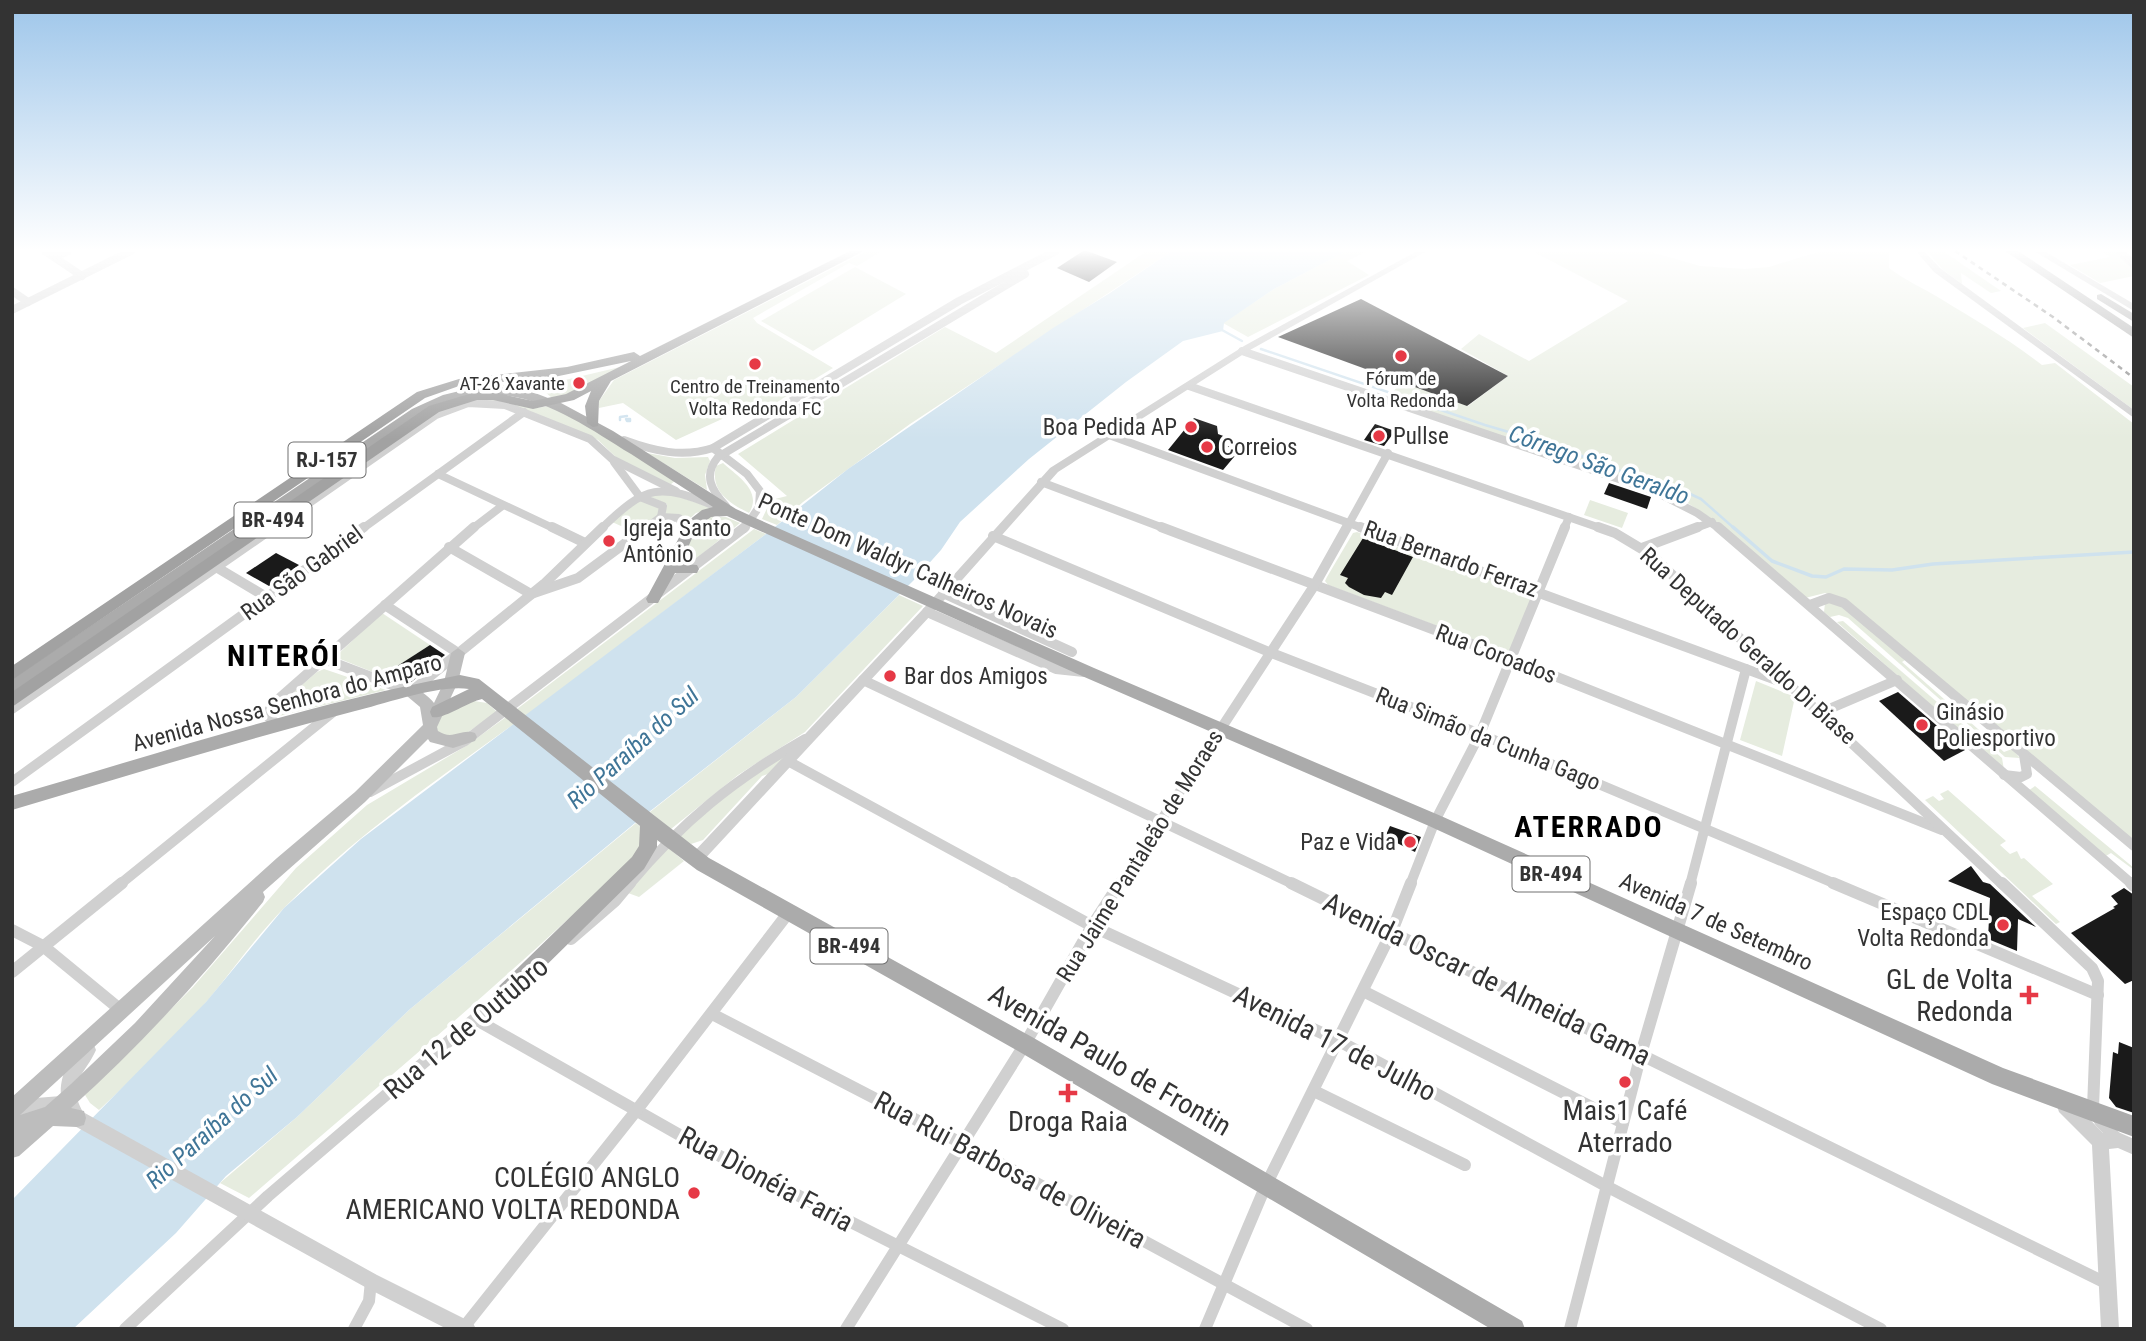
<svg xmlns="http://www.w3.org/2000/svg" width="2146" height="1341" font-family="'Roboto Condensed',sans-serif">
<rect width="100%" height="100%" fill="#fff"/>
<g fill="#e6ecdf">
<polygon points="867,251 882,251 857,266 849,263 753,318 757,323 833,368 759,413 753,415 744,408 738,407 727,412 722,419 676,440 623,403 599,408 599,401 614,380"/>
<polygon points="1147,251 1172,251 910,424 803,502 777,525 762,519 771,500 787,496 738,454 945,327 996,353"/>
<polygon points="1347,251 1368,251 1347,261 1369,275 1248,337 1223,323 1274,289"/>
<path d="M 1532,251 L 1648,251 L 1700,266 L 1745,269 L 1769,267 L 1821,251 L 1889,251 L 1889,268 C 1906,281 1923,288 1941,299 C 1975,320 2010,340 2042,365 L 2055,363 L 2134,424 L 2134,841 L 1847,600 L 1825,593 L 1805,598 L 1721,525 L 1683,500 L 1388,397 L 1402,382 L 1468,406 L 1508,376 L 1461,349 L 1479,334 L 1529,361 L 1628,301 Z"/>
<polygon points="1927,251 1943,251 2001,291 1991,293 1961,273 1962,284 1942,269"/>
<polygon points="2102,251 2114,251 2134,270 2134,276 2100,283 2070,265 2110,257"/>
<polygon points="855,267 906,294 813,351 761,321"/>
<polygon points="2045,323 2134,387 2134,410 2023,328"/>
<polygon points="620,367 574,392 552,398 543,390 494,386 565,380"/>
<polygon points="492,397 537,408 554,405 598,428 676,480 670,485 619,460 598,440 501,402 481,400 453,405 397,439 12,709 430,414 468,398"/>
<polygon points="647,453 675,458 708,457 710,461 705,475 707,490"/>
<path d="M 723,463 C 737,476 763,491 749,513 C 729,503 710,491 716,466 Z"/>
<polygon points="665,492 712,508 696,513 686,522 679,514 665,514 667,504 648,496"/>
<polygon points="640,500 659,505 662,512 637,533 612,522"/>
<polygon points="1590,500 1628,513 1622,528 1584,515"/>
<polygon points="708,517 726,517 740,523 696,559 683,562 681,560 696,525"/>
<polygon points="754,529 766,534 526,716 517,709"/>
<polygon points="1357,532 1528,594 1532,599 1509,653 1328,585 1325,581 1327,577 1353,533"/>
<polygon points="899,595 923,606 805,732 738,775 671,829 650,812 796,697"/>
<polygon points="1837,602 1908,658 1902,662 2004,752 2012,749 2020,758 2005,757 1848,618 1839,615 1830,617 1824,612 1825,603"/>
<polygon points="382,613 430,645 383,676 335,657"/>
<polygon points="1843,621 2002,758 2004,770 1837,622"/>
<polygon points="324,669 386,690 279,716 273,715 275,708 317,672"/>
<polygon points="1756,681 1795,697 1782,756 1740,740"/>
<polygon points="474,701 487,703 497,712 461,737 440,736 436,726 443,714"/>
<path d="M 506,717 L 514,724 C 436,780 354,837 286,906 C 257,935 234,969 208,1000 C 175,1039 136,1075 99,1110 L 90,1103 L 85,1095 L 193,987 L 296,868 L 367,805 L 466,746 Z"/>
<polygon points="786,755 768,774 762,776 703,840 691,844 678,835 752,774"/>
<polygon points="2035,786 2134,868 2134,870 2111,853 2104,857 2028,791"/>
<polygon points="1948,790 2006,841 2000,845 2010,854 2017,851 2021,859 2024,858 2053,884 2032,896 2060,922 2056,924 1925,800 1933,796 1939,801 1944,799 1940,794"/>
<path d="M 636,823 L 658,841 C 632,875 598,892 566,921 C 463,1016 355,1106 249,1198 L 220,1183 L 297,1117 L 409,1010 Z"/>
<polygon points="666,846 684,861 639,897 628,893"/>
</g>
<polygon fill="#cfe2ee" points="1172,251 1347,251 1274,289 1224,323 1223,331 1183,341 1126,382 1029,459 960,522 941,550 915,579 796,697 635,823 409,1010 297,1117 226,1176 176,1233 73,1329 12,1329 12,1200 206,1002 284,908 361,839 766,534 848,469 1053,328 1110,293"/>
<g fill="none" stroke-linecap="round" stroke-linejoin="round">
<g stroke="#cfe2ee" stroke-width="2.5">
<polyline points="1222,330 1242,341"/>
<polyline points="1261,349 1485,425 1566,449 1602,465 1686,492 1701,499 1735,529"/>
<polygon points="626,419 630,419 630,421 627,421"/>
<polyline points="620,420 620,417 627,416"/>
</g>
<polyline stroke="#cfe2ee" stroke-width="3.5" points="1733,527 1772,561 1812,576 1826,577 1844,569 1892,570 1933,564 2134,552"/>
</g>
<g fill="#1a1a1a">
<polygon points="1083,251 1087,251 1117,262 1089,282 1057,268"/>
<polygon points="1361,299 1508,376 1467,406 1278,337"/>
<polygon points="1194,418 1217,426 1218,434 1245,444 1223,470 1168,450"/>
<polygon points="1375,424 1395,431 1384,446 1364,440"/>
<polygon points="1609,483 1651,497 1647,509 1604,494"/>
<polygon points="1363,538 1413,557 1392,595 1385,592 1381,598 1364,595 1349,587 1345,583 1348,578 1340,575"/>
<polygon points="276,553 299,565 269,586 246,573"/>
<polygon points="430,645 445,655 410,683 385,674"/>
<polygon points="1898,692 1965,750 1944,761 1879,701"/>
<polygon points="1390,826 1421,837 1415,852 1385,837"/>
<polygon points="1971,866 1983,882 1990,884 2036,927 2018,919 2017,951 1988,939 1990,898 1948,881"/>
<polygon points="2124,888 2134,895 2134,980 2125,984 2071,933 2115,908 2113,907 2118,904 2111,896"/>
<polygon points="2119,1042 2134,1048 2134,1113 2116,1107 2109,1098 2113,1052 2118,1054"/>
</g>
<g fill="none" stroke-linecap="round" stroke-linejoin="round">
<g stroke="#d0d0d0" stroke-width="8">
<polyline points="45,251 82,276"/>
<polyline points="2119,251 2134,265"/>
<polyline points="54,257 68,251"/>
<polyline points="12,291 28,302"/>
<polyline points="12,310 131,251"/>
<polyline points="1242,351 1654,491 1697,513 1720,529"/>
<polyline points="1189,386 1603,529"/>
<polyline points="1109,435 1365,529"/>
<path d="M 624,440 C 654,451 682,458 713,448 L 959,301 L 1056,251"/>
<polyline points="713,448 747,474 760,491 759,507 744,529"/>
<polyline points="614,462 640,497 663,506 661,517"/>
<polyline points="438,474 555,529"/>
<polyline points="1041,482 1166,529"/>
<path d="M 726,506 C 711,490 703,475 718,457 L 1025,274"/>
<polyline points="661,517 679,518 684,529"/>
<polyline points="272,529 436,415 468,403 505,405 590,439 612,459 676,491"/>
<polyline points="362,529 524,412"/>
<polyline points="472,529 502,506"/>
<path d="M 601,529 C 647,484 659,483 717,507"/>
<polyline points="645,529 661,517"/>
<polyline points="1346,529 1388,453"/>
<polyline points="1564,529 1569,517"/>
<polyline points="1693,529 1712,522"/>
</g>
<g stroke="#d0d0d0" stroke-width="10">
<polyline points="552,527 585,543"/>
<polyline points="683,527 686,535"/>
<polyline points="1161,527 1509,658 1942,830"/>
<polyline points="1360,527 1784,683"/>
<polyline points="1598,527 1615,533 1650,554 2003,885"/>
<polyline points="1718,527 2133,885"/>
<polyline points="993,536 1269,652 1480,734 1838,885"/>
<polyline points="449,547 531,594 578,578 647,527"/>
<polyline points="1642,548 1698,527"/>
<polyline points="216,567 268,598"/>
<polyline points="943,593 1072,652"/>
<polyline points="385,605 458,653"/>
<polyline points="1810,605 1829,598 1844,603 2134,846"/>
<polyline points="927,612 1056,669 1084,672"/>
<polyline points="324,659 408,691"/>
<polyline points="863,680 1295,885"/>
<polyline points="413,690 544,584 603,527"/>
<polyline points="12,709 274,527"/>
<polyline points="1822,712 1897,680"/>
<polyline points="278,725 266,715 274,703 474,527"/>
<polyline points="788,761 1016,885"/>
<polyline points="2004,775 2021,777 2027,774 2024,755"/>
<polyline points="12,782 364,527"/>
<polyline points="370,792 465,741 745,527"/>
<polyline points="119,885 333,712"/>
<path d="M 629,885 C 682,822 733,780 805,739"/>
<polyline points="1119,885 1314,586 1347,527"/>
<polyline points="1410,885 1435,821 1480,734 1565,527"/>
<polyline points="1690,885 1746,669"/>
</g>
<g stroke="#d0d0d0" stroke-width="12">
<polyline points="1013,883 1092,926 1339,1041 1606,1186 1881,1329"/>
<polyline points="1291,883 2108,1284"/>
<polyline points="1833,883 2098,995"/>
<polyline points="2002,883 2092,968 2098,981 2093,1108 2100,1121 2118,1140"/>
<polyline points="2131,883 2134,886"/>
<polyline points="12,930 43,946 122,1011"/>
<polyline points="571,939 615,901 630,883"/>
<polyline points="12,972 122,883"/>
<polyline points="1363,991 1623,1123"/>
<polyline points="712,1014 990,1158 1307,1329"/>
<polyline points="475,1019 692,1142 1063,1329"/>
<polyline points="1314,1091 1465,1165"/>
<polyline points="464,1327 636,1111 789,912"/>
<polyline points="125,1329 268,1196 505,993"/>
<polyline points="354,1329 369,1301 371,1281"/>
<polyline points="846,1329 1025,1044 1092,926 1120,883"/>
<polyline points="1205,1329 1266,1185 1392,931 1411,883"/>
<polyline points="1570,1329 1641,1054 1691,883"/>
</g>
<g fill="#d0d0d0" fill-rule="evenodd">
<polygon points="1417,251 1427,251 1250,350 1058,472 931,615 701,863 696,865 691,863 689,859 691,855 923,609 1050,468 1244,346"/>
<polygon points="1916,251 1924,251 1940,268 2134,410 2134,418 1934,272"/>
<polygon points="2034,251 2044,251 2134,304 2134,311"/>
<path d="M 88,1042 L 94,1045 L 96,1050 C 85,1075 66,1082 83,1112 L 377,1275 L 473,1323 L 476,1329 L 447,1329 L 365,1287 L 71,1124 L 65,1111 L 36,1114 L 12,1124 L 12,1108 L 36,1098 L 61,1096 C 59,1078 70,1049 88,1042 Z"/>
<polygon points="2065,1098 2071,1100 2103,1133 2118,1132 2134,1139 2134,1155 2118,1148 2109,1149 2119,1329 2101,1329 2092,1145 2059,1112 2057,1106 2059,1100"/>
</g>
<path fill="#bdbdbd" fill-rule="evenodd" d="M 458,648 L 465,653 L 458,682 L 437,727 L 438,731 C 453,741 461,728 475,733 L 477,737 L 475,741 L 453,748 L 430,742 L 428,739 L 365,802 L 263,892 L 265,897 L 263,902 C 204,976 141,1045 71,1108 L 84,1111 L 86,1118 L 84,1125 L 77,1127 L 53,1126 L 19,1156 L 12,1158 L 12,1097 L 277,858 L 355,792 L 423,725 L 420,707 L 401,691 L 403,687 C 413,684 428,695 434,703 L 444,682 L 451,653 ZM 215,936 L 135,1023 L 71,1084 L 45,1107 L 20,1115 Z"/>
<g fill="#ababab" fill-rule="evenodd">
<polygon points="2005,251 2018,251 2134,328 2134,338"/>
<polygon points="2101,294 2134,314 2134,322 2097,299 2097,295"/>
<path d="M 476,387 L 504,387 L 535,393 L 561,403 L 613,431 L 736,509 L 760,520 L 1094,668 L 1441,816 L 2003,1068 L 2134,1116 L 2134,1137 L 1992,1084 L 1429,826 L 1082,676 L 727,516 L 711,517 L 697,527 L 682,561 L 684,564 L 697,565 L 699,569 L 697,573 L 675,573 L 658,603 L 648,603 L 646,599 L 688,521 L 702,510 L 713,507 C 686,489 658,472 631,454 C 584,425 535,389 477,395 C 457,397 439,407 422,415 L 12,693 L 12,679 L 412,409 L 443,395 Z"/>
<path d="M 460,675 L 479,679 L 709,858 L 1032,1037 L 1522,1321 L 1525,1329 L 1491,1329 L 1018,1051 L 697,870 L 657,840 L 657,847 L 644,869 L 509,1002 L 502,1005 L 495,1002 L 492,996 L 495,990 L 632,857 L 639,846 L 640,826 L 482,699 C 468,702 443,720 432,717 L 430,712 L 432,707 L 469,689 C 440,684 384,704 355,711 C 240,741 126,776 12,810 L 12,796 C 160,753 308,704 460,675 Z"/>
</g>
<polygon fill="#a2a2a2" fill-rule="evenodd" points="850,251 864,251 611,381 599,401 598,426 593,427 587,423 585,406 591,391 574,400 533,409 493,400 477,400 439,412 12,707 12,692 429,406 476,392 493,392 533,401 566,394 631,361 554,377 459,386 425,398 12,680 12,666 417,392 459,379 567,367 634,352 640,356"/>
<polyline stroke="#888" stroke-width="2.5" stroke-dasharray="5 4.5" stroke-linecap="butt" points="1955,251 2053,317 2134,378"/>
</g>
<linearGradient id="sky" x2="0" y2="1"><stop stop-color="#9ec6ea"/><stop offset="0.57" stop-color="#fff"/><stop offset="1" stop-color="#fff" stop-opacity="0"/></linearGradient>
<rect width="2146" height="439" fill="url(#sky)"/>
<g fill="#e63946" stroke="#fff" stroke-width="2.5">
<circle cx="1401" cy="356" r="7"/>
<circle cx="755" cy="364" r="7"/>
<circle cx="579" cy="383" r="7"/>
<circle cx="1191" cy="427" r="7"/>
<circle cx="1379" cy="436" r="7"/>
<circle cx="1207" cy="447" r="7"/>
<circle cx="609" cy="541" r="7"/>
<circle cx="890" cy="676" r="7"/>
<circle cx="1922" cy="725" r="7"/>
<circle cx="1410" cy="842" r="7"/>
<circle cx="2003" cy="925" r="7"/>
<path d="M2025.5 984.5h7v7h7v7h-7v7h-7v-7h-7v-7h7z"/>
<circle cx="1625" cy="1082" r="7"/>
<path d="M1064.5 1082.5h7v7h7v7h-7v7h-7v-7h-7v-7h7z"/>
<circle cx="694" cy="1193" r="7"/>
</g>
<g text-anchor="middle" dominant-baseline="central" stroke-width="7" stroke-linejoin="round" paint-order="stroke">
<g font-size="19" fill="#333" stroke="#fff">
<text x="1401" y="378">Fórum de<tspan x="1401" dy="22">Volta Redonda</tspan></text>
<text x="565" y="383" text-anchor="end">AT-26 Xavante</text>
<text x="755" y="386">Centro de Treinamento<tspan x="755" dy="22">Volta Redonda FC</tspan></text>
</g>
<g fill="#fff" stroke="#707070" stroke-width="2">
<rect x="288.5" y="442.5" width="77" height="35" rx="5"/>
<rect x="234.5" y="502.5" width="77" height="35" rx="5"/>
<rect x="1512.5" y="856.5" width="77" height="35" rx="5"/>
<rect x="810.5" y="928.5" width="77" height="35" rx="5"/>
</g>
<g font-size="21" font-weight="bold" fill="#333">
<text x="327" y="460">RJ-157</text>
<text x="273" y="520">BR-494</text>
<text x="1551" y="874">BR-494</text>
<text x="849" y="946">BR-494</text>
</g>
<g font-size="23" fill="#333" stroke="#fff" text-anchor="start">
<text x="1177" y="427" text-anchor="end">Boa Pedida AP</text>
<text x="1393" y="436">Pullse</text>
<text x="1221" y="447">Correios</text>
<text x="623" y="528">Igreja Santo<tspan x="623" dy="26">Antônio</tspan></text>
<text x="904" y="676">Bar dos Amigos</text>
<text x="1936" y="712">Ginásio<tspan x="1936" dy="26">Poliesportivo</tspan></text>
<text x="1396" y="842" text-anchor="end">Paz e Vida</text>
<text x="1989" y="912" text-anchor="end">Espaço CDL<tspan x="1989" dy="26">Volta Redonda</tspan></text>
</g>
<g font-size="23" fill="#333" stroke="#fff">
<text transform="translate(1451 559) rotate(20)">Rua Bernardo Ferraz</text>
<text transform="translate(908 566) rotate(24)">Ponte Dom Waldyr Calheiros Novais</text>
<text transform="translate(302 573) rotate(-36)">Rua São Gabriel</text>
<text transform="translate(1748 646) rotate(42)">Rua Deputado Geraldo Di Biase</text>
<text transform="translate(1496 654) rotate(21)">Rua Coroados</text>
<text transform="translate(287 703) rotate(-15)">Avenida Nossa Senhora do Amparo</text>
<text transform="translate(1488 739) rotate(22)">Rua Simão da Cunha Gago</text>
<text transform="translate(1140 856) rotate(-58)">Rua Jaime Pantaleão de Moraes</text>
<text transform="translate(1716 922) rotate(24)">Avenida 7 de Setembro</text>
</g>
<g font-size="24" font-style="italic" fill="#3f7597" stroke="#fff">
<text transform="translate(1599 465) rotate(20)">Córrego São Geraldo</text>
<text transform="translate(633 748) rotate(-42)">Rio Paraíba do Sul</text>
<text transform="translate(212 1128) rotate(-42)">Rio Paraíba do Sul</text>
</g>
<g font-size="28" fill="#333" stroke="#fff">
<text transform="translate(1487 979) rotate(26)">Avenida Oscar de Almeida Gama</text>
<text transform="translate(466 1028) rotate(-40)">Rua 12 de Outubro</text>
<text transform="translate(1335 1043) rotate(27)">Avenida 17 de Julho</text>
<text transform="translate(1110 1060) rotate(30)">Avenida Paulo de Frontin</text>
<text transform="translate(1010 1170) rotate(28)">Rua Rui Barbosa de Oliveira</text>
<text transform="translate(766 1179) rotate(28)">Rua Dionéia Faria</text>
</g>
<g font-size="28" fill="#333" stroke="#fff" text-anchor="end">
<text x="2013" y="979">GL de Volta<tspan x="2013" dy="32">Redonda</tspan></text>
<text x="1625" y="1110" text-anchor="middle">Mais1 Café<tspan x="1625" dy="32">Aterrado</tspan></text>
<text x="1068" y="1121" text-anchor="middle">Droga Raia</text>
<text x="680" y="1177">COLÉGIO ANGLO<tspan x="680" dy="32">AMERICANO VOLTA REDONDA</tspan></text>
</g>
<g font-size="30" font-weight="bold" letter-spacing="2" fill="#000" stroke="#fff">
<text x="284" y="655">NITERÓI</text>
<text x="1589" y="826">ATERRADO</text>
</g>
</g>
<rect width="2146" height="1341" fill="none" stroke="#333333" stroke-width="28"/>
</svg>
